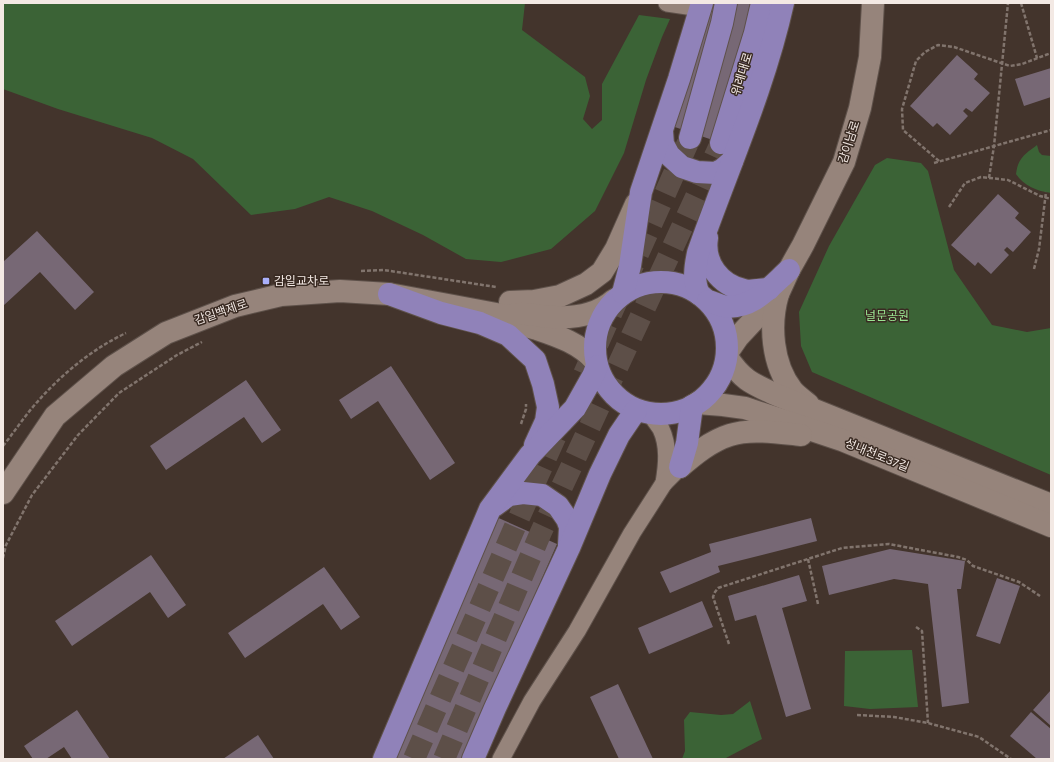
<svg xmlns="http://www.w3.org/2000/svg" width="1054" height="762" font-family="Karla,'Noto Sans KR',sans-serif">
<rect width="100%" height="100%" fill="#43342c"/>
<g fill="#3b6336">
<polygon points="3,3 525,3 522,30 585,77 590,96 583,119 592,129 602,120 602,84 639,15 670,19 662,37 646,80 624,153 595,211 551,249 501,262 466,259 423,235 372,211 329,197 295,209 251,215 193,159 152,138 58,109 3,89"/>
<path d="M 1037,145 L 1039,152 L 1042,155 L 1051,156 L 1051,193 C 1037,191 1024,186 1016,174 C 1018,158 1025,154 1037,145 Z"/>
<polygon points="887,158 921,163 928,171 954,270 992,325 1027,332 1051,328 1051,475 812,372 801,346 799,312 829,246 875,165"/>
<polygon points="912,650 918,707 870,709 844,706 845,651"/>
<polygon points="750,701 762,739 724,759 682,759 685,751 684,720 690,712 721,715 733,714"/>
</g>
<g fill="#776875">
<polygon points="706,3 775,3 730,146 669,125"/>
<polygon points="957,55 978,74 974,79 990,93 972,112 966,108 963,111 968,116 950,135 937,123 933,127 910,106"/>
<polygon points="1051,68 1051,97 1024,106 1015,79"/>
<polygon points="998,194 1019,213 1015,218 1031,232 1013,252 1007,247 1004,250 1009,255 991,274 978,262 975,266 951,245"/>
<polygon points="37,231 94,292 75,310 40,272 3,306 3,262"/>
<polygon points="391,366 455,463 430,480 378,401 351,419 339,400"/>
<polygon points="246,380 281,430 262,443 244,417 166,470 150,446"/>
<polygon points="494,516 557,544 463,759 392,759"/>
<polygon points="811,518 817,541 718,566 720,572 670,593 660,572 711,552 709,544"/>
<polygon points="890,549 965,561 961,589 957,589 969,703 942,707 928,584 894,579 829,595 822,566"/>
<polygon points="151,555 186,605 168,618 150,592 72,646 55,621"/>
<polygon points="324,567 360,617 341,630 323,604 245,658 228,633"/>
<polygon points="799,575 807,601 782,608 811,709 786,717 756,615 735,621 728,596"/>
<polygon points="997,578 1020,586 1000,644 976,636"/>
<polygon points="702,601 713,627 649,654 638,628"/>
<polygon points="618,684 653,759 619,759 590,697"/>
<polygon points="1051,690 1051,726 1033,710"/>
<polygon points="77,710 110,759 72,759 64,747 46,759 33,759 24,746"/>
<polygon points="1031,712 1051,729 1051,759 1037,759 1010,736"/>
<polygon points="258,735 274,759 223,759"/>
</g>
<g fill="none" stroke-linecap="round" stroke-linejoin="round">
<g stroke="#5d4f48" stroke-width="22" stroke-dasharray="22 11" stroke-linecap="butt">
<polyline points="584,374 690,138"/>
<polyline points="414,759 517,522 561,424"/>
<polyline points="444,759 541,532 721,143"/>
</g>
<g stroke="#5e514a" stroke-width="19">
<g id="minor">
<polyline points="667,3 701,8"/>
<path d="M 650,413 C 653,418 658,424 661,429 C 669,446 667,465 664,483"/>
<polyline points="501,759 532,701 577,631 632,533 664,483 680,467"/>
</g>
</g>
<g stroke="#5e514a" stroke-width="24">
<polyline id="tertiary" points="727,353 738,337 778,294 789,270 803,245 844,162 860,108 870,57 873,3"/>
</g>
<g stroke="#5e514a" stroke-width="24">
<g id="secondary">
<path d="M 778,294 C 769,325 772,364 792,390 C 796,395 803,400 808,404"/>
<polyline points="510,302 534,301 560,296 586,284 602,272 616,249 636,204"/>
<path d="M 516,322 C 523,326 530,327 537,329 C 558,336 581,344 595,361"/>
<path d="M 727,357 C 743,381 753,384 777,395 L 1051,505"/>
<polyline points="697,403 723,405 745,408 806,428 842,440 1051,526"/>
<path d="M 680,467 C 695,454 711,441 730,435 C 750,428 780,433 801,435"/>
<path d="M 3,493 L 55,416 L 114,366 L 166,333 L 235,306 L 281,295 L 340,291 L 389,294 L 507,316 C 513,315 519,313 525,314 C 530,314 536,315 541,316 C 566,319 594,318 614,300"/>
</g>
</g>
<g stroke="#5e514a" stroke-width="24">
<g id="primary">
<polyline points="662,131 663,144 669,155 682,167 697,172 716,173 723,169 732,161"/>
<polyline points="690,138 722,23 726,3"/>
<polyline points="721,143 755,33 762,3"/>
<path d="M 707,238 C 703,263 720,285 744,290 C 751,292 762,289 769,289"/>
<circle cx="661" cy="348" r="66"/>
<polyline points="623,293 630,266 641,192 679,79 702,3"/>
<polyline points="389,294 441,313 480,323 508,335 535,360 543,384 548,407 546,421 535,445"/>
<path d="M 699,294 C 693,281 695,267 698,253 C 727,170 764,89 783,3"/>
<path d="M 708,301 C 713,302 718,305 723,306 C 751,311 770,287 789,270"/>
<polyline points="680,467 687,443 692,406"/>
<polyline points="494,506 509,495 523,493 542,495 558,506 567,519 570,527 569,545"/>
<polyline points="384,759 490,509 530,455 575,408 593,376 597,366"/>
<polyline points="473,759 495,708 569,548 600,474 619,435 636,410"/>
</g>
</g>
<g stroke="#81746d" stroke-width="2.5" stroke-dasharray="4 2" stroke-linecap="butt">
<polyline points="1021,3 1037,58"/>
<polyline points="939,161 903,130 902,109 916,61 925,52 938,45 954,47 1010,66 1022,64 1051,53"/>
<polyline points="934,163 1051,130"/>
<polyline points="989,178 994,146 1008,3"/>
<polyline points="949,207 965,183 981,177 1008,180 1040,196 1051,199"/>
<polyline points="1034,269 1039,249 1046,192"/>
<polyline points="361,271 384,270 496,287"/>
<polyline points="521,424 526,409 526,404"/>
<path d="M 3,446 C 15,431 26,414 39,400 C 63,373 94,348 126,333"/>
<polyline points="3,558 6,545 32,495 78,435 119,393 177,355 202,342"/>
<polyline points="808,559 818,604"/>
<polyline points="916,627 922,631 928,723"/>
<polyline points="729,644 713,597 715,592 718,588 842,548 889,544 958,557 967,560 973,566 1019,582 1040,596"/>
<polyline points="857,715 894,717 928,723 979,737 1011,759"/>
</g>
<use href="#minor" stroke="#96847b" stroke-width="17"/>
<use href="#tertiary" stroke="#96847b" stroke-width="22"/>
<use href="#secondary" stroke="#96847b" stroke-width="22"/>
<use href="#primary" stroke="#9082b9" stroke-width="22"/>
</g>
<rect fill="#aab0fb" stroke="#392a22" stroke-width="1.5" x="262" y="277" width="8" height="8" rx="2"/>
<g text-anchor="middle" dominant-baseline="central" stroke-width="3" stroke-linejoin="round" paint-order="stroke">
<g font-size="12" fill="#f3e9e4" stroke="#392a22">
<text transform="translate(742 74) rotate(-73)">위례대로</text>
<text transform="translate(849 142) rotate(-72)">감이남로</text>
<text transform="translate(221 312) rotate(-19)">감일백제로</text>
<text transform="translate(877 455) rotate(22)">성내천로37길</text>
</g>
<g font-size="12" fill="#f3e9e4" stroke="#392a22" text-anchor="start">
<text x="274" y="281">감일교차로</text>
</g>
<g font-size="12" fill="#9ae491" stroke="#392a22">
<text x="887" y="316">널문공원</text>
</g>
</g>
<rect width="1054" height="762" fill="none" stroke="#f3e9e4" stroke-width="8"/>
</svg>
